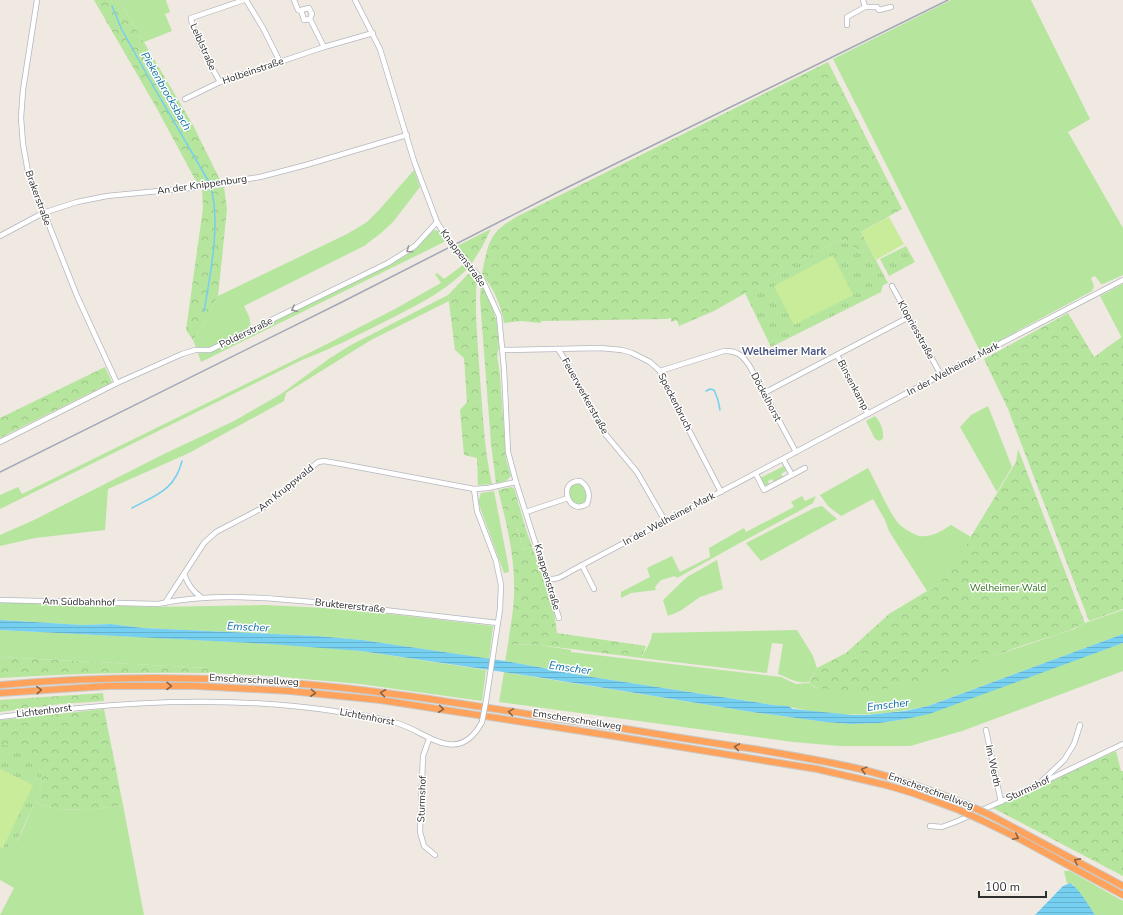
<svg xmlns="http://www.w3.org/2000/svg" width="1123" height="915" font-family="'Nunito Sans',sans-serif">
<defs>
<pattern id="forest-crowns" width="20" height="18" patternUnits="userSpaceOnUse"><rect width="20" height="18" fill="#b6e59e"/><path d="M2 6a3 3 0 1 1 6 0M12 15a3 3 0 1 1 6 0" fill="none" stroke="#9dc588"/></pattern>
<pattern id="park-tufts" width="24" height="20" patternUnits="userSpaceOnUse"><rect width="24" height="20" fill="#b6e59e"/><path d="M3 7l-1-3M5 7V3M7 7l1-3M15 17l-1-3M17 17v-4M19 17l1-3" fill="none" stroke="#9dc588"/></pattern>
<pattern id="water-rules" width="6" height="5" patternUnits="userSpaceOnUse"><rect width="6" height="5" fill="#75cff0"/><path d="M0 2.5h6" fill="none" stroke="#66b2ce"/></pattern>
</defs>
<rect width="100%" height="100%" fill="#efe9e1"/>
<g fill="#b6e59e">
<polygon points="119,0 166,0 170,12 165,14 172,31 144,42"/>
<polygon points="951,0 1031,0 1090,119 1068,132 1123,228 1123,275 1103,284 1101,284 1095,276 1091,278 1094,286 1092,291 980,351 833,59"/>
<polygon points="414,170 420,187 393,222 381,233 364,246 244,306 249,316 251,327 208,348 196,348 193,340 201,329 218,296 347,234 367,222 379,210"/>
<polygon points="434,230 440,231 446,241 201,362 198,353 212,352 405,256 418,246"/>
<path d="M 463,265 L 468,268 C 445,292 415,306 386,321 C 358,335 331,349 302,360 L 0,509 L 0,495 L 18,487 L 22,494 L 321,347 L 395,309 L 441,283 L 435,274 L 437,273 L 444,279 Z"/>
<polygon points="1123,284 1123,336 1122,338 1100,296"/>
<polygon points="448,295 449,301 371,340 286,393 284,401 189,453 108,489 105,530 35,538 0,546 0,535 34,520 164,454 234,421 281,394 330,358 351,345"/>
<polygon points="988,406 1012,467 997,492 960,427 971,415"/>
<path d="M 875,416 C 880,421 884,430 883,438 L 880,441 L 875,439 L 866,421 Z"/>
<polygon points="784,466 786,471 781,474 783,477 774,482 772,479 768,481 769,485 764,485 760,478"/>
<path d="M 868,468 C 876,482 890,515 900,525 C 905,529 913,534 919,536 C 930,538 942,531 951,525 L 971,537 C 961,552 946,587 927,591 L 889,531 L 885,520 L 873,499 L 841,516 L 829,507 L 820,495 Z"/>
<polygon points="576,483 582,484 587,496 586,502 580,505 573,502 569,494 570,487"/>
<polygon points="494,491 508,564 509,572 504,573 478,502 481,493"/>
<polygon points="802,496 805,501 816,496 813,503 801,510 738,544 677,578 675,576 661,580 655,587 656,590 631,593 621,598 621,592 650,577 647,568 672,556 680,572 710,557 709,548 744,528 746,532 794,507 791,502"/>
<polygon points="822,506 837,519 761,561 746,543 814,508"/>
<polygon points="717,560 723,589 700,597 680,611 668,616 663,600 687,577"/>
<polygon points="0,601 152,607 264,605 347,609 493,626 489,659 362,640 317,636 143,628 111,624 83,625 0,620"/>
<path d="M 1123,610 L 1123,634 L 928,706 C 894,713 862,717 827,713 C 808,712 791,706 773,705 L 592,677 L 505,661 L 508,644 L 540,645 L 571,650 L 571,652 L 781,677 L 796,684 L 809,683 L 814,687 L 833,689 L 872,690 L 895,686 L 916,682 L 1074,629 L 1085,623 Z"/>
<polygon points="0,630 315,646 361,651 486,670 482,701 360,684 271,676 208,673 208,668 0,657"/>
<path d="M 797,630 L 813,656 L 817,668 L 809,682 C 797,684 789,678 778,674 L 783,644 L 772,643 L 767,673 L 641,658 C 645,650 652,642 652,633 Z"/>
<polygon points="1123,643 1123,671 962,731 910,746 840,746 793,742 499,702 504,672 752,712 825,722 851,724 880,723 906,719"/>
<path d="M 35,802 L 54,809 L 89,810 L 123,805 L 144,915 L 0,915 L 14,888 L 0,880 L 0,862 C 13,858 29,815 35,802 Z"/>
<polygon points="1064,871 1070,871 1123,901 1123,915 1095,915 1073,884 1067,883"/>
</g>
<g fill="url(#forest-crowns)">
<polygon points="94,0 119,0 193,125 220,180 197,183 156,107"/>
<path d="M 828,62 L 902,209 L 861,232 L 869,247 L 862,253 L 840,239 L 714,311 L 679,326 L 677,320 L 671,322 L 671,318 L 666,319 L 541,321 L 541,323 L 521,321 L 504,323 C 501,305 494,289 482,274 C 485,259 487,241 498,230 C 503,225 510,221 516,217 Z"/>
<polygon points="224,187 227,209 218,296 201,329 193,340 186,330 203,208 202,190"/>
<polygon points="491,229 482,247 472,263 457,246"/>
<path d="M 471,271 L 477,277 C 474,311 478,344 480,378 C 483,414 484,449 492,484 L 478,485 L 477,458 L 464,455 L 460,410 L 467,402 L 464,358 L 455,350 L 448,295 Z"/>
<polygon points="481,282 491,301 497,324 499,348 497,355 500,375 506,459 511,476 506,481 496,483 491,444 480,299"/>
<polygon points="1068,313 1094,357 1123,336 1123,609 1089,621 1008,409 984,359"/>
<polygon points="105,367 112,382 0,438 0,418"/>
<path d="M 1018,449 L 1085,623 C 1066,633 1045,638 1024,645 C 975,662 925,686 872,690 C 863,690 854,690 844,690 C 833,689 818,691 809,683 L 817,668 L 846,653 L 889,614 L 927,591 L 933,589 L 949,573 L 1016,462 Z"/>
<path d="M 511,487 L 514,488 L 525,526 L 517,529 L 524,550 L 532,547 L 553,603 L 557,633 L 646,646 L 641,658 L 540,645 L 508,644 C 511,623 515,603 514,582 C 514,554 505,516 498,490 Z"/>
<path d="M 0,657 L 208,668 L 208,673 C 139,672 70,673 0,678 Z"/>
<polygon points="103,693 104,701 61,704 0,712 0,700"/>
<polygon points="104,709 123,805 89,810 54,809 35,802 42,783 41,774 38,766 10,747 0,744 0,720"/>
<polygon points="1116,751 1121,771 1123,771 1123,876 993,808"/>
</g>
<g fill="url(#park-tufts)">
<polygon points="840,239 862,253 869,247 888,283 883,285 881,292 771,347 745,293"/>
<polygon points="906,246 915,262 889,276 880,259"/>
<polygon points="525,526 532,547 524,550 517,528"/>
<polygon points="0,744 21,749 34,754 41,774 42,783 35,802 12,852 3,861 0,862"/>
</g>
<g fill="#c9ec9a">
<polygon points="889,217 904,244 876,260 861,232"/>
<polygon points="833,255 853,295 794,325 774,286"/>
<polygon points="0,769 33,785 3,848 0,847"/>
</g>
<g fill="url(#water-rules)">
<polygon points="0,620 83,625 111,624 143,628 317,636 362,640 505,661 592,677 773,705 788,706 793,709 852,715 866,715 905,711 928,706 950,698 1123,634 1123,643 929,714 906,719 880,723 851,724 825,722 752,712 543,678 361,651 270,644 0,630"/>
<path d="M 1070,883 C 1077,886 1090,907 1095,915 L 1035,915 L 1063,886 Z"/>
</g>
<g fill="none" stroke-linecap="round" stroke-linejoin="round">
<g stroke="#75cff0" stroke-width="1.5">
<polyline points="112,6 122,30 155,89 209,182"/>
<path d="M 204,311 C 210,277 221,222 211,189"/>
<polyline points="706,391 710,389 714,390 718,400 720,410"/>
<path d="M 132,508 C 156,495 175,490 182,461"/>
</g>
<g stroke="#b4b7c1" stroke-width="6">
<g id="minor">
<polyline points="37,0 23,90 21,118 23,144 28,172 77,296 117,383"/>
<polyline points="246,0 263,28 280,62"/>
<polyline points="294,0 298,10 301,11"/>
<polyline points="355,0 380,49 414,161 437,222 452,246 483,281 499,316 504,369 508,452 516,482 559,618"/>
<polyline points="863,0 865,7 877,7 879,10 891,7"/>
<polyline points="310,19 304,20 301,10 309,8 312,14 310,19 324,47"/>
<polyline points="847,25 847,17 865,7"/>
<path d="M 220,82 C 212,68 192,33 191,18 L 244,0"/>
<polyline points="185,99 220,82 324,47 373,33"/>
<polyline points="0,236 43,213 77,202 107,196 190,188 260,177 306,165 407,135"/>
<polyline points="892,286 941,375"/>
<polyline points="558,349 566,361 606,435 637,472 665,521"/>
<polyline points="503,350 600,348 622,350 632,353 650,362 660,371 662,378 721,492"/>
<polyline points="837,355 868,414"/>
<path d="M 660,371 L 724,351 C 736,350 742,355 749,365 L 796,452"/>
<polyline points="764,393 909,317"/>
<polyline points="0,442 117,383 182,354 195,350 210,350 388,263 415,246 437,222"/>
<polyline points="783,459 792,475"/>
<polyline points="756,474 764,490 805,468"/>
<polyline points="474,489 477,511 496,561 501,585 500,609 486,701"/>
<path d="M 526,512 L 568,498 C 565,488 569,481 580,481 C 588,486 591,495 587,504 C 579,509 572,507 568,498"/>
<polyline points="582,565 594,589"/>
<path d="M 184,574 C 188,584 192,591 201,597"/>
<path d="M 547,578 C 556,582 565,574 573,570 L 990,349 L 1123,280"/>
<path d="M 0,600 L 158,604 C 218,591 280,599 340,605 C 393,611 445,617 498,623"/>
<polyline points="165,603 204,543 216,532 264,507 318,462 324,461 347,465 474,489 488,488 516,482"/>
<path d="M 0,717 C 115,702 225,694 340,712 C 359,715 378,717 397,723 C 427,732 458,767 482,722"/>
<polyline points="986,730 1001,802"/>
<polyline points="429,739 423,756 420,832 424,846 435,855"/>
<polyline points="1041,782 1064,760 1074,744 1080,725"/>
<polyline points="930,826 942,827 958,821 1035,786 1123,744"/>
</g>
</g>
<g stroke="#c9c9c9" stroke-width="8">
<g id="highway">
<path d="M 0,685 C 97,676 194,676 290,683 C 397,691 502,711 608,726 C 656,734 705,742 754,749 C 789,755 825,761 860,769 C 897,778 933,791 968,805"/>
<polyline points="0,693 108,686 195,686 290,691 380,700 607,735 817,769 886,785 913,793 959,810"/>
<polyline points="990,815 1123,886"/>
<polyline points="981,820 1020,839 1123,895"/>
</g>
</g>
<use href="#minor" stroke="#fff" stroke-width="4.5"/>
<use href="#highway" stroke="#ffa35c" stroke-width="6"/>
<polyline stroke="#a3a6b8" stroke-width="1.5" points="0,472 344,301 558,192 948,0"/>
<g stroke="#b4b7c1" stroke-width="6" stroke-linecap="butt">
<polyline id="minor-bridge" points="482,722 486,701"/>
</g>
<g stroke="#c9c9c9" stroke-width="8" stroke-linecap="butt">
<g id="highway-bridge">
<polyline points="968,805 990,815"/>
<polyline points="959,810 981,820"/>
</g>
</g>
<use href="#minor-bridge" stroke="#fff" stroke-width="4.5"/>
<use href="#highway-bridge" stroke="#ffa35c" stroke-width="6"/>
</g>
<defs><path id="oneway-chevron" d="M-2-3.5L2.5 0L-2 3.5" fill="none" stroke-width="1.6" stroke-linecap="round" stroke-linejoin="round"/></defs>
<g stroke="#969696">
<use href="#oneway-chevron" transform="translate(409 250) rotate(145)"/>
<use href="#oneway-chevron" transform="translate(294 309) rotate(154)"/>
</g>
<g stroke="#8c6343">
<use href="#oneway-chevron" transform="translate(169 686) rotate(1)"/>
<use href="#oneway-chevron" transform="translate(39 690) rotate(-4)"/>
<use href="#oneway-chevron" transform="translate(313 693) rotate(6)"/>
<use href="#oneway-chevron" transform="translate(383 693) rotate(-172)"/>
<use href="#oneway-chevron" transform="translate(441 709) rotate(8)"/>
<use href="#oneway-chevron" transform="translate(511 712) rotate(-171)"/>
<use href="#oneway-chevron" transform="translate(737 747) rotate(-171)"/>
<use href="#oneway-chevron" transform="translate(864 770) rotate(-165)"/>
<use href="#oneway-chevron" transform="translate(1016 837) rotate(27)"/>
<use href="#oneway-chevron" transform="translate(1077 861) rotate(-152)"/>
</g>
<g text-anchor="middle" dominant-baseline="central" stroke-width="3" stroke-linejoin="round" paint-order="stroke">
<g font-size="10" fill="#2e2e2e" stroke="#fff">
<text transform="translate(203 47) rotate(66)">Leiblstraße</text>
<text transform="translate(253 71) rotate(-19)">Holbeinstraße</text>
<text transform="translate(202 185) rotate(-8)">An der Knippenburg</text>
<text transform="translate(38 198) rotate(70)">Brakerstraße</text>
<text transform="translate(463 258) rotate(53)">Knappenstraße</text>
<text transform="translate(916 330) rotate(61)">Klopriesstraße</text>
<text transform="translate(246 333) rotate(-26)">Polderstraße</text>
<text transform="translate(953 369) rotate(-28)">In der Welheimer Mark</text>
<text transform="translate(853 385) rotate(62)">Binsenkamp</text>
<text transform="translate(585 396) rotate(61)">Feuerwerkerstraße</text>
<text transform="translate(766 397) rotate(62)">Döckelhorst</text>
<text transform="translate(675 402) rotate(63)">Speckenbruch</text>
<text transform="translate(286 488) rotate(-39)">Am Kruppwald</text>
<text transform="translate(669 519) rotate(-28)">In der Welheimer Mark</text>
<text transform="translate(547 577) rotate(73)">Knappenstraße</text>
<text transform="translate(79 602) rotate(1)">Am Südbahnhof</text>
<text transform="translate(350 606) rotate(6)">Bruktererstraße</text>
<text transform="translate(254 680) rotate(3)">Emscherschnellweg</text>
<text transform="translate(44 711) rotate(-7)">Lichtenhorst</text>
<text transform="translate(367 717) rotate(11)">Lichtenhorst</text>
<text transform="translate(577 720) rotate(9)">Emscherschnellweg</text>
<text transform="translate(993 766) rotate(78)">Im Werth</text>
<text transform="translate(1028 789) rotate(-25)">Sturmshof</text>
<text transform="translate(931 791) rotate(20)">Emscherschnellweg</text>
<text transform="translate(422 799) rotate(-88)">Sturmshof</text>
</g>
<g font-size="10" fill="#2c6e1b" stroke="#fff">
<text x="1008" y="588">Welheimer Wald</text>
</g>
<g font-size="11" font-style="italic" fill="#0d6fa3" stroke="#fff">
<text transform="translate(166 91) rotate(60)">Piekenbrocksbach</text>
<text transform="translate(248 627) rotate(3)">Emscher</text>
<text transform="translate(570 668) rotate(8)">Emscher</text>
<text transform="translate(888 705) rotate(-7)">Emscher</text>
</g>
<g font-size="11" font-weight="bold" fill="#4d5680" stroke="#fff">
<text x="784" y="351">Welheimer Mark</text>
</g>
</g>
<path d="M979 891v6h67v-6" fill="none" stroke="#2e2e2e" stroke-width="2"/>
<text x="985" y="891" font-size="12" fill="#2e2e2e" stroke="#ffffff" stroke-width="3" paint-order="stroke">100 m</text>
</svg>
